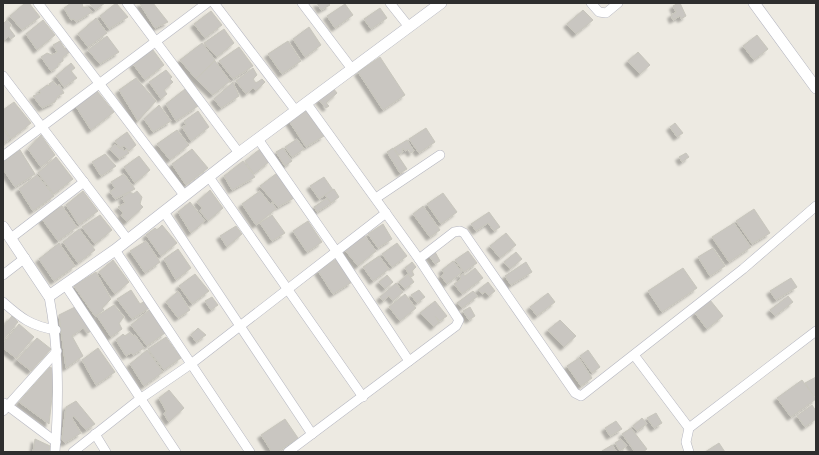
<svg xmlns="http://www.w3.org/2000/svg" width="819" height="455" font-family="'Exo 2',sans-serif">
<defs>
<filter id="shadow"><feDropShadow dx="-3.5" dy="3.5" stdDeviation="1" flood-color="#0004"/></filter>
</defs>
<rect width="100%" height="100%" fill="#edeae2"/>
<g fill="#c9c6c1" stroke="#c8c6bc" filter="url(#shadow)">
<polygon points="25,3 29,3 40,17 22,30 10,16"/>
<polygon points="71,3 82,3 83,7 88,7 92,12 76,22 74,19 71,20 64,8"/>
<polygon points="89,3 105,3 95,10"/>
<polygon points="116,3 128,17 109,29 100,16"/>
<polygon points="142,3 153,3 168,22 155,28 140,4"/>
<polygon points="317,3 328,3 330,5 321,10"/>
<polygon points="678,3 680,3 686,16 681,19 680,16 673,20 671,15 676,12 673,6"/>
<polygon points="345,4 353,15 335,28 327,16"/>
<polygon points="380,8 387,18 371,29 364,19"/>
<polygon points="583,10 593,20 576,34 567,24"/>
<polygon points="211,11 222,25 205,38 194,24"/>
<polygon points="96,18 107,33 88,47 78,34"/>
<polygon points="7,20 11,25 9,28 15,36 11,39 9,36 3,42 3,24"/>
<polygon points="43,20 55,35 37,50 26,34"/>
<polygon points="309,27 321,45 305,57 293,39"/>
<polygon points="224,29 234,43 217,57 204,43"/>
<polygon points="757,35 768,49 754,60 743,46"/>
<polygon points="107,36 119,52 100,64 88,50"/>
<polygon points="60,41 65,49 68,46 71,51 63,57 63,61 58,64 58,67 51,71 41,57 47,53 52,55 57,52 53,45"/>
<polygon points="288,41 301,61 282,74 268,54"/>
<polygon points="202,43 215,60 196,79 180,60"/>
<polygon points="239,47 253,66 233,79 219,61"/>
<polygon points="153,50 164,65 145,80 133,64"/>
<polygon points="638,52 650,65 640,74 628,61"/>
<polygon points="380,57 405,95 383,110 358,72"/>
<polygon points="215,61 230,81 213,95 196,79"/>
<polygon points="71,63 75,68 71,71 77,78 64,87 56,76"/>
<polygon points="253,68 257,75 253,79 256,83 262,79 265,82 256,91 253,88 246,94 236,81"/>
<polygon points="166,70 172,77 170,79 173,82 164,90 167,94 161,99 149,82"/>
<polygon points="136,78 156,101 138,121 119,90"/>
<polygon points="53,81 57,86 59,84 64,93 58,96 55,102 42,108 33,96 41,93 39,91 47,85 51,86 49,84"/>
<polygon points="233,82 239,96 221,108 214,99"/>
<polygon points="333,88 337,93 326,103 329,106 326,108 319,100"/>
<polygon points="185,89 198,106 176,121 166,104"/>
<polygon points="97,91 114,112 91,130 75,105"/>
<polygon points="14,102 31,123 11,139 3,126 3,110"/>
<polygon points="159,105 171,121 153,132 144,119"/>
<polygon points="307,110 324,136 306,147 289,121"/>
<polygon points="198,111 209,127 191,141 182,127 186,125 184,121"/>
<polygon points="675,123 683,133 677,137 670,127"/>
<polygon points="426,128 435,142 419,153 409,139"/>
<polygon points="3,129 10,139 3,144"/>
<polygon points="177,130 189,145 170,160 157,144"/>
<polygon points="127,132 136,145 129,151 124,146 120,148 115,141"/>
<polygon points="41,135 55,155 41,167 28,149"/>
<polygon points="297,139 304,149 292,157 285,147"/>
<polygon points="407,140 414,151 411,153 408,149 405,151 403,148 402,149 403,152 399,155 394,148"/>
<polygon points="115,144 120,149 123,148 124,151 126,149 129,153 119,159 110,149"/>
<polygon points="283,148 292,161 285,166 276,152"/>
<polygon points="393,148 407,169 400,173 387,152"/>
<polygon points="192,149 208,168 186,185 172,164"/>
<polygon points="260,149 270,161 254,174 245,161"/>
<polygon points="20,150 35,174 15,187 3,169 3,162"/>
<polygon points="686,153 689,157 682,162 679,157"/>
<polygon points="105,154 116,166 101,176 92,162"/>
<polygon points="139,156 150,170 135,183 124,167"/>
<polygon points="56,157 73,179 54,194 38,173"/>
<polygon points="243,161 255,177 232,190 224,176"/>
<polygon points="277,173 294,198 278,207 260,186"/>
<polygon points="124,174 135,189 115,199 110,192 115,188 111,182"/>
<polygon points="37,175 54,196 33,211 19,189"/>
<polygon points="324,177 333,190 319,199 310,186"/>
<polygon points="334,189 339,197 331,203 325,195"/>
<polygon points="210,190 223,208 208,221 200,211 202,208 197,202"/>
<polygon points="83,191 98,211 79,225 66,205"/>
<polygon points="137,191 142,197 140,204 143,207 127,222 121,215 123,213 118,207 125,203 122,198 130,192 133,194"/>
<polygon points="260,191 270,204 272,202 276,209 256,225 242,204"/>
<polygon points="443,193 457,212 441,224 427,204"/>
<polygon points="327,198 331,203 317,212 314,207"/>
<polygon points="190,202 205,221 191,233 178,212"/>
<polygon points="62,206 77,227 58,241 42,219"/>
<polygon points="423,206 440,230 430,237 413,214"/>
<polygon points="754,209 770,233 752,244 736,221"/>
<polygon points="489,212 500,227 494,231 488,223 476,231 471,224"/>
<polygon points="100,215 112,230 95,244 82,227"/>
<polygon points="272,215 285,233 272,241 260,223"/>
<polygon points="308,221 322,242 307,252 293,231"/>
<polygon points="734,223 751,247 729,262 712,237"/>
<polygon points="383,224 392,239 378,248 368,234"/>
<polygon points="162,225 177,243 161,256 146,235 155,228 157,230"/>
<polygon points="236,226 242,234 227,247 220,236"/>
<polygon points="79,229 95,250 78,263 63,242"/>
<polygon points="506,233 516,245 500,258 490,246"/>
<polygon points="364,235 376,251 358,266 345,250"/>
<polygon points="146,241 160,262 145,273 130,251"/>
<polygon points="59,243 75,266 54,281 39,259"/>
<polygon points="397,243 407,256 392,267 382,254"/>
<polygon points="713,248 725,266 710,276 698,257"/>
<polygon points="178,249 191,268 176,280 164,259"/>
<polygon points="434,250 440,261 435,264 428,254"/>
<polygon points="468,251 477,263 464,272 455,260"/>
<polygon points="516,252 522,259 510,269 504,262"/>
<polygon points="379,256 389,269 373,281 363,267"/>
<polygon points="336,259 352,282 333,294 318,271"/>
<polygon points="113,260 129,282 115,294 99,272"/>
<polygon points="453,261 462,272 447,284 441,276 444,273 442,270"/>
<polygon points="412,262 416,267 412,271 414,275 411,277 405,268"/>
<polygon points="526,262 532,272 511,285 505,276"/>
<polygon points="475,268 483,278 462,294 454,284 461,279 460,276 463,273 465,276"/>
<polygon points="683,268 697,288 662,312 648,291"/>
<polygon points="96,272 111,299 102,308 104,310 95,316 74,286"/>
<polygon points="195,274 209,291 192,304 179,286"/>
<polygon points="408,274 414,282 405,289 399,282"/>
<polygon points="387,275 393,282 385,289 379,282"/>
<polygon points="791,278 797,287 776,300 770,291"/>
<polygon points="488,282 495,291 489,296 485,292 482,294 478,290"/>
<polygon points="396,283 403,292 393,301 389,296 383,301 380,297"/>
<polygon points="131,290 140,304 145,301 151,307 132,319 117,299"/>
<polygon points="419,290 425,297 417,303 411,295"/>
<polygon points="178,291 190,310 178,318 166,302"/>
<polygon points="473,291 478,296 462,308 457,303"/>
<polygon points="548,293 555,302 537,316 530,307"/>
<polygon points="405,294 416,308 400,321 389,307"/>
<polygon points="788,296 793,302 775,316 770,310"/>
<polygon points="212,297 218,305 211,310 205,301"/>
<polygon points="710,300 723,316 707,329 695,313"/>
<polygon points="435,301 447,316 440,321 435,316 439,322 434,327 420,313"/>
<polygon points="114,305 124,317 119,323 122,329 111,337 97,316"/>
<polygon points="75,307 91,331 88,333 83,328 72,336 83,356 66,368 59,315"/>
<polygon points="470,307 475,316 469,320 463,311"/>
<polygon points="149,310 165,333 147,346 131,325"/>
<polygon points="12,316 18,322 3,340 3,327"/>
<polygon points="560,320 576,336 564,347 548,330"/>
<polygon points="19,324 34,337 16,358 3,348 3,344"/>
<polygon points="198,328 206,335 196,342 191,335"/>
<polygon points="130,332 133,336 135,335 144,348 133,355 131,353 126,356 116,340 123,334 125,336"/>
<polygon points="166,337 181,358 164,370 148,349"/>
<polygon points="37,338 51,349 31,371 17,360"/>
<polygon points="98,348 115,372 96,385 82,360"/>
<polygon points="147,350 163,372 144,386 130,364"/>
<polygon points="588,350 600,367 592,373 580,356"/>
<polygon points="579,358 592,378 581,386 567,366"/>
<polygon points="50,367 55,370 49,424 19,402"/>
<polygon points="816,377 816,395 814,396 805,383"/>
<polygon points="802,380 816,399 791,417 777,398"/>
<polygon points="169,390 184,408 169,422 164,414 166,411 159,398"/>
<polygon points="76,401 95,424 86,430 74,416 72,418 81,433 65,443 62,439 66,407"/>
<polygon points="812,405 816,411 816,419 805,427 797,416"/>
<polygon points="656,413 662,423 654,428 647,418"/>
<polygon points="642,418 647,424 637,431 633,426"/>
<polygon points="285,419 298,438 277,452 272,452 261,435"/>
<polygon points="616,421 622,429 610,436 605,428"/>
<polygon points="631,428 647,449 643,452 635,452 622,434"/>
<polygon points="35,439 50,446 49,452 33,452"/>
<polygon points="621,439 627,446 620,451 615,443"/>
<polygon points="719,443 725,452 705,452"/>
<polygon points="612,445 617,452 602,452 602,451"/>
</g>
<g fill="none" stroke-linecap="round" stroke-linejoin="round">
<g stroke="#b5b6c0" stroke-width="10">
<g id="minor">
<polyline points="38,3 184,195"/>
<polyline points="127,3 239,153"/>
<polyline points="214,3 296,111"/>
<polyline points="302,3 352,69"/>
<polyline points="390,3 409,27"/>
<polyline points="591,3 599,12 606,13 618,3"/>
<polyline points="3,76 128,240"/>
<polyline points="258,139 336,251 409,361"/>
<polyline points="3,156 207,3"/>
<polyline points="209,177 363,397"/>
<polyline points="376,198 440,155"/>
<polyline points="164,212 312,434"/>
<polyline points="11,238 84,182"/>
<polyline points="115,250 250,452"/>
<polyline points="419,259 454,232 460,231 464,233 575,393 581,396 743,269 816,206"/>
<polyline points="3,275 25,258"/>
<polyline points="66,286 176,452"/>
<path d="M 49,296 C 59,350 59,398 55,452"/>
<path d="M 3,302 C 21,318 31,326 56,330"/>
<polyline points="634,355 689,428 686,442 689,452"/>
<polyline points="4,403 56,442"/>
<polyline points="3,411 57,351"/>
<polyline points="689,428 816,331"/>
<polyline points="95,434 106,452"/>
<polyline points="73,452 140,399 191,364 386,213"/>
<polyline points="288,452 456,326 459,320 419,259 307,104"/>
</g>
</g>
<g stroke="#b5b6c0" stroke-width="12">
<g id="tertiary">
<polyline points="754,3 816,88"/>
<polyline points="3,227 49,296 115,250 239,153 441,3"/>
</g>
</g>
<use href="#minor" stroke="#fff" stroke-width="9"/>
<use href="#tertiary" stroke="#fff" stroke-width="11"/>
</g>
<rect width="819" height="455" fill="none" stroke="#2e2e2e" stroke-width="8"/>
</svg>
